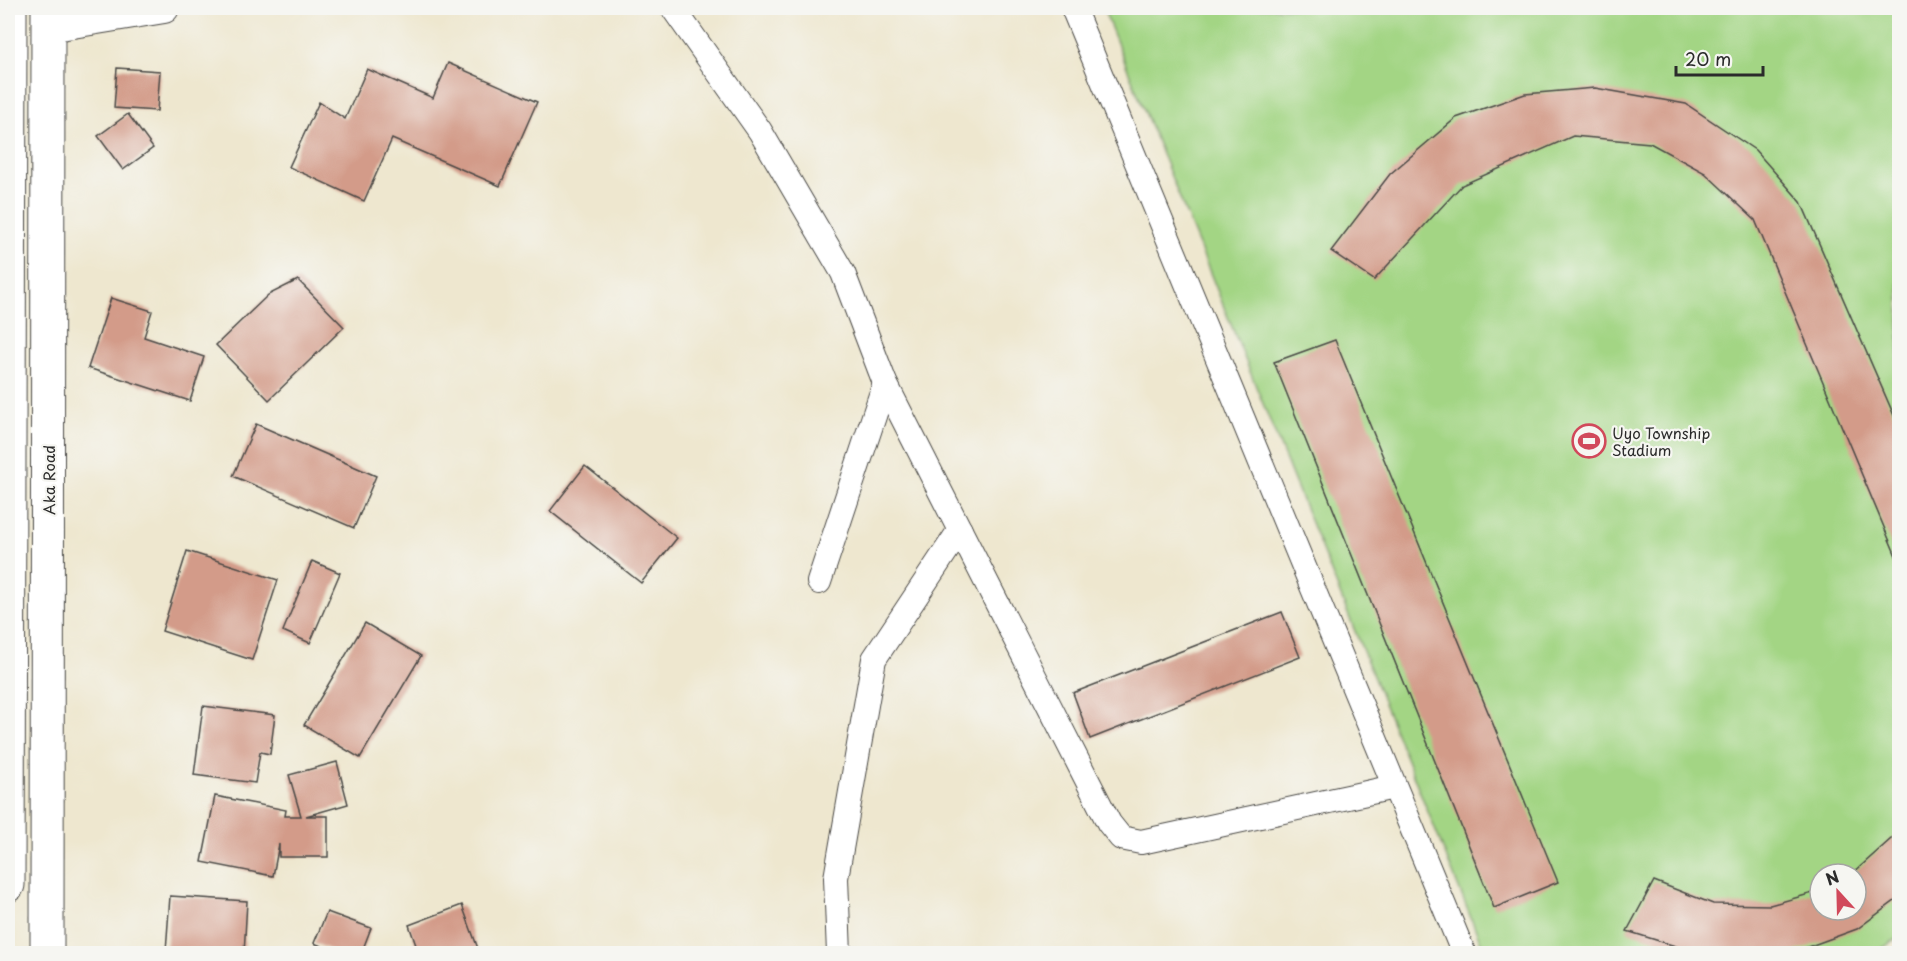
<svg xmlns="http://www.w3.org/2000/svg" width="1907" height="961" font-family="'Playpen Sans',sans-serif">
<rect width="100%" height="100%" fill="#f6f6f2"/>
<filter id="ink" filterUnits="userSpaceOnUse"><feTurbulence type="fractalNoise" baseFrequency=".0167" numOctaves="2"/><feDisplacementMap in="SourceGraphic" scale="12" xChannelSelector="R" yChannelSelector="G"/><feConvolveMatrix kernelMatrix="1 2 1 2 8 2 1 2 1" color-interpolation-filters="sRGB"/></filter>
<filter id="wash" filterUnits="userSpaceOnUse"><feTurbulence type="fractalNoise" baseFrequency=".008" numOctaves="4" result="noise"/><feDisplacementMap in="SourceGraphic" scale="24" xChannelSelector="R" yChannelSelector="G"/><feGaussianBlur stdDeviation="1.35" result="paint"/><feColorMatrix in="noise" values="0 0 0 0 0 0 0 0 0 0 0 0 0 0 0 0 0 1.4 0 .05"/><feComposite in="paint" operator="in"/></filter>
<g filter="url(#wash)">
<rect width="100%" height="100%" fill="#eee7cf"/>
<path fill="#a3d584" stroke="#678058" stroke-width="1.5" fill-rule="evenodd" d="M 1103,8 L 1899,8 L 1899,937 L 1874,954 L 1488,953 L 1481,943 ZM 1820,874 L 1856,874 L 1856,910 L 1820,910 Z"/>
<g id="blocks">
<g fill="#d39b89">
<polygon points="448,63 537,102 500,186 392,139 364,201 289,167 319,102 345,119 367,69 433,98"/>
<polygon points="117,68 160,71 157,111 114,108"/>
<polygon points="1595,88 1686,104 1755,150 1801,202 1899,427 1899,563 1755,220 1705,173 1650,143 1573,136 1462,185 1374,280 1331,251 1390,174 1456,118 1525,94"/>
<polygon points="128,114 153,148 123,170 98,136"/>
<polygon points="298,280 344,327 269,400 216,345 268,295"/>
<polygon points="111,298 152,311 144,337 204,357 190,401 88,368"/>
<polygon points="1335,340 1558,882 1494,908 1274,362"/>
<polygon points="256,424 376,476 354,528 233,476"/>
<polygon points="585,466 677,538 641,583 550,511"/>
<polygon points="187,551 278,580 252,660 162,631"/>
<polygon points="312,561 340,573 310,643 283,631"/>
<polygon points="1282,612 1300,657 1090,739 1073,693"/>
<polygon points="365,623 421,656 360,758 304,725"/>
<polygon points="203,706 275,715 270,754 260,752 255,783 194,775"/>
<polygon points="337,762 348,804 306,816 328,816 328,857 279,857 279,844 273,876 202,862 215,796 286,810 285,816 301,816 289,775"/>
<polygon points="1900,831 1900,897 1857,929 1794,952 1771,954 1701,954 1627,931 1654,881 1713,904 1770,905 1820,891 1820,910 1856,910 1856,874 1852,874"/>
<polygon points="170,896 247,901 244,954 166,951"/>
<polygon points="462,905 480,954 419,954 409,925"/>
<polygon points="327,912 371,928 361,954 340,954 314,943"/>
</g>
</g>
</g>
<g filter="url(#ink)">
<use href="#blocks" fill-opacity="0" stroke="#484744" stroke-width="1.5"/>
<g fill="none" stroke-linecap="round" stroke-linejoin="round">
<g stroke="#484744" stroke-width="26">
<g id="minor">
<polyline points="673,8 760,131 843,273 885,383 1109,823 1121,838 1141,842 1394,787"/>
<polyline points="1073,8 1464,954"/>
<polyline points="819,582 885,383"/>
<polyline points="839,954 836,878 874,659 960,530"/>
</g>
</g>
<g stroke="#484744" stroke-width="32">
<polyline id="tertiary" points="48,27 164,8"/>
</g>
<g stroke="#484744" stroke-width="35">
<g id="primary">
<polyline points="8,885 10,8"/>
<polyline points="47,954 48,8"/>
</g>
</g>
<use href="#minor" stroke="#fff" stroke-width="24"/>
<use href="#tertiary" stroke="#fff" stroke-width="30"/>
<use href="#primary" stroke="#fff" stroke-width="33"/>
</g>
</g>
<defs>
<g id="stadium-ring" transform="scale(1.725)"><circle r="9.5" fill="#f6f6f2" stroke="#d1495b" stroke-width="1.5"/><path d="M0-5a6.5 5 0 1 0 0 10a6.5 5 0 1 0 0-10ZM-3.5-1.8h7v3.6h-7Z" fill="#d1495b"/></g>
</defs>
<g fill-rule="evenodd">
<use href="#stadium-ring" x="1589" y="441"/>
</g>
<g text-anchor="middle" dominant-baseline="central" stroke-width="4.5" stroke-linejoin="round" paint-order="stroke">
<g font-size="15" fill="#2b2b2b" stroke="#f6f6f2" text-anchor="start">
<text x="1612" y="432">Uyo Township<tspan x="1612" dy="17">Stadium</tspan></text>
</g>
<g font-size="15" fill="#2b2b2b" stroke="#f6f6f2">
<text transform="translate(48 480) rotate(-90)">Aka Road</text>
</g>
</g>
<rect width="1907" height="961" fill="none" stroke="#f6f6f2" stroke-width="30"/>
<g transform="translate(1838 892) rotate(338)"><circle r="28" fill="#f6f6f2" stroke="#a5a5a2" stroke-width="1.5"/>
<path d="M0-4.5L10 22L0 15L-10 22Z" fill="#d1495b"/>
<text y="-9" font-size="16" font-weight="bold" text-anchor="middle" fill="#2b2b2b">N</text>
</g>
<path d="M1676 66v9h87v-9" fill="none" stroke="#2b2b2b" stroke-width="3"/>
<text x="1685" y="66" font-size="18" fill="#2b2b2b" stroke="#f6f6f2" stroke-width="4.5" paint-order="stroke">20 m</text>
</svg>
